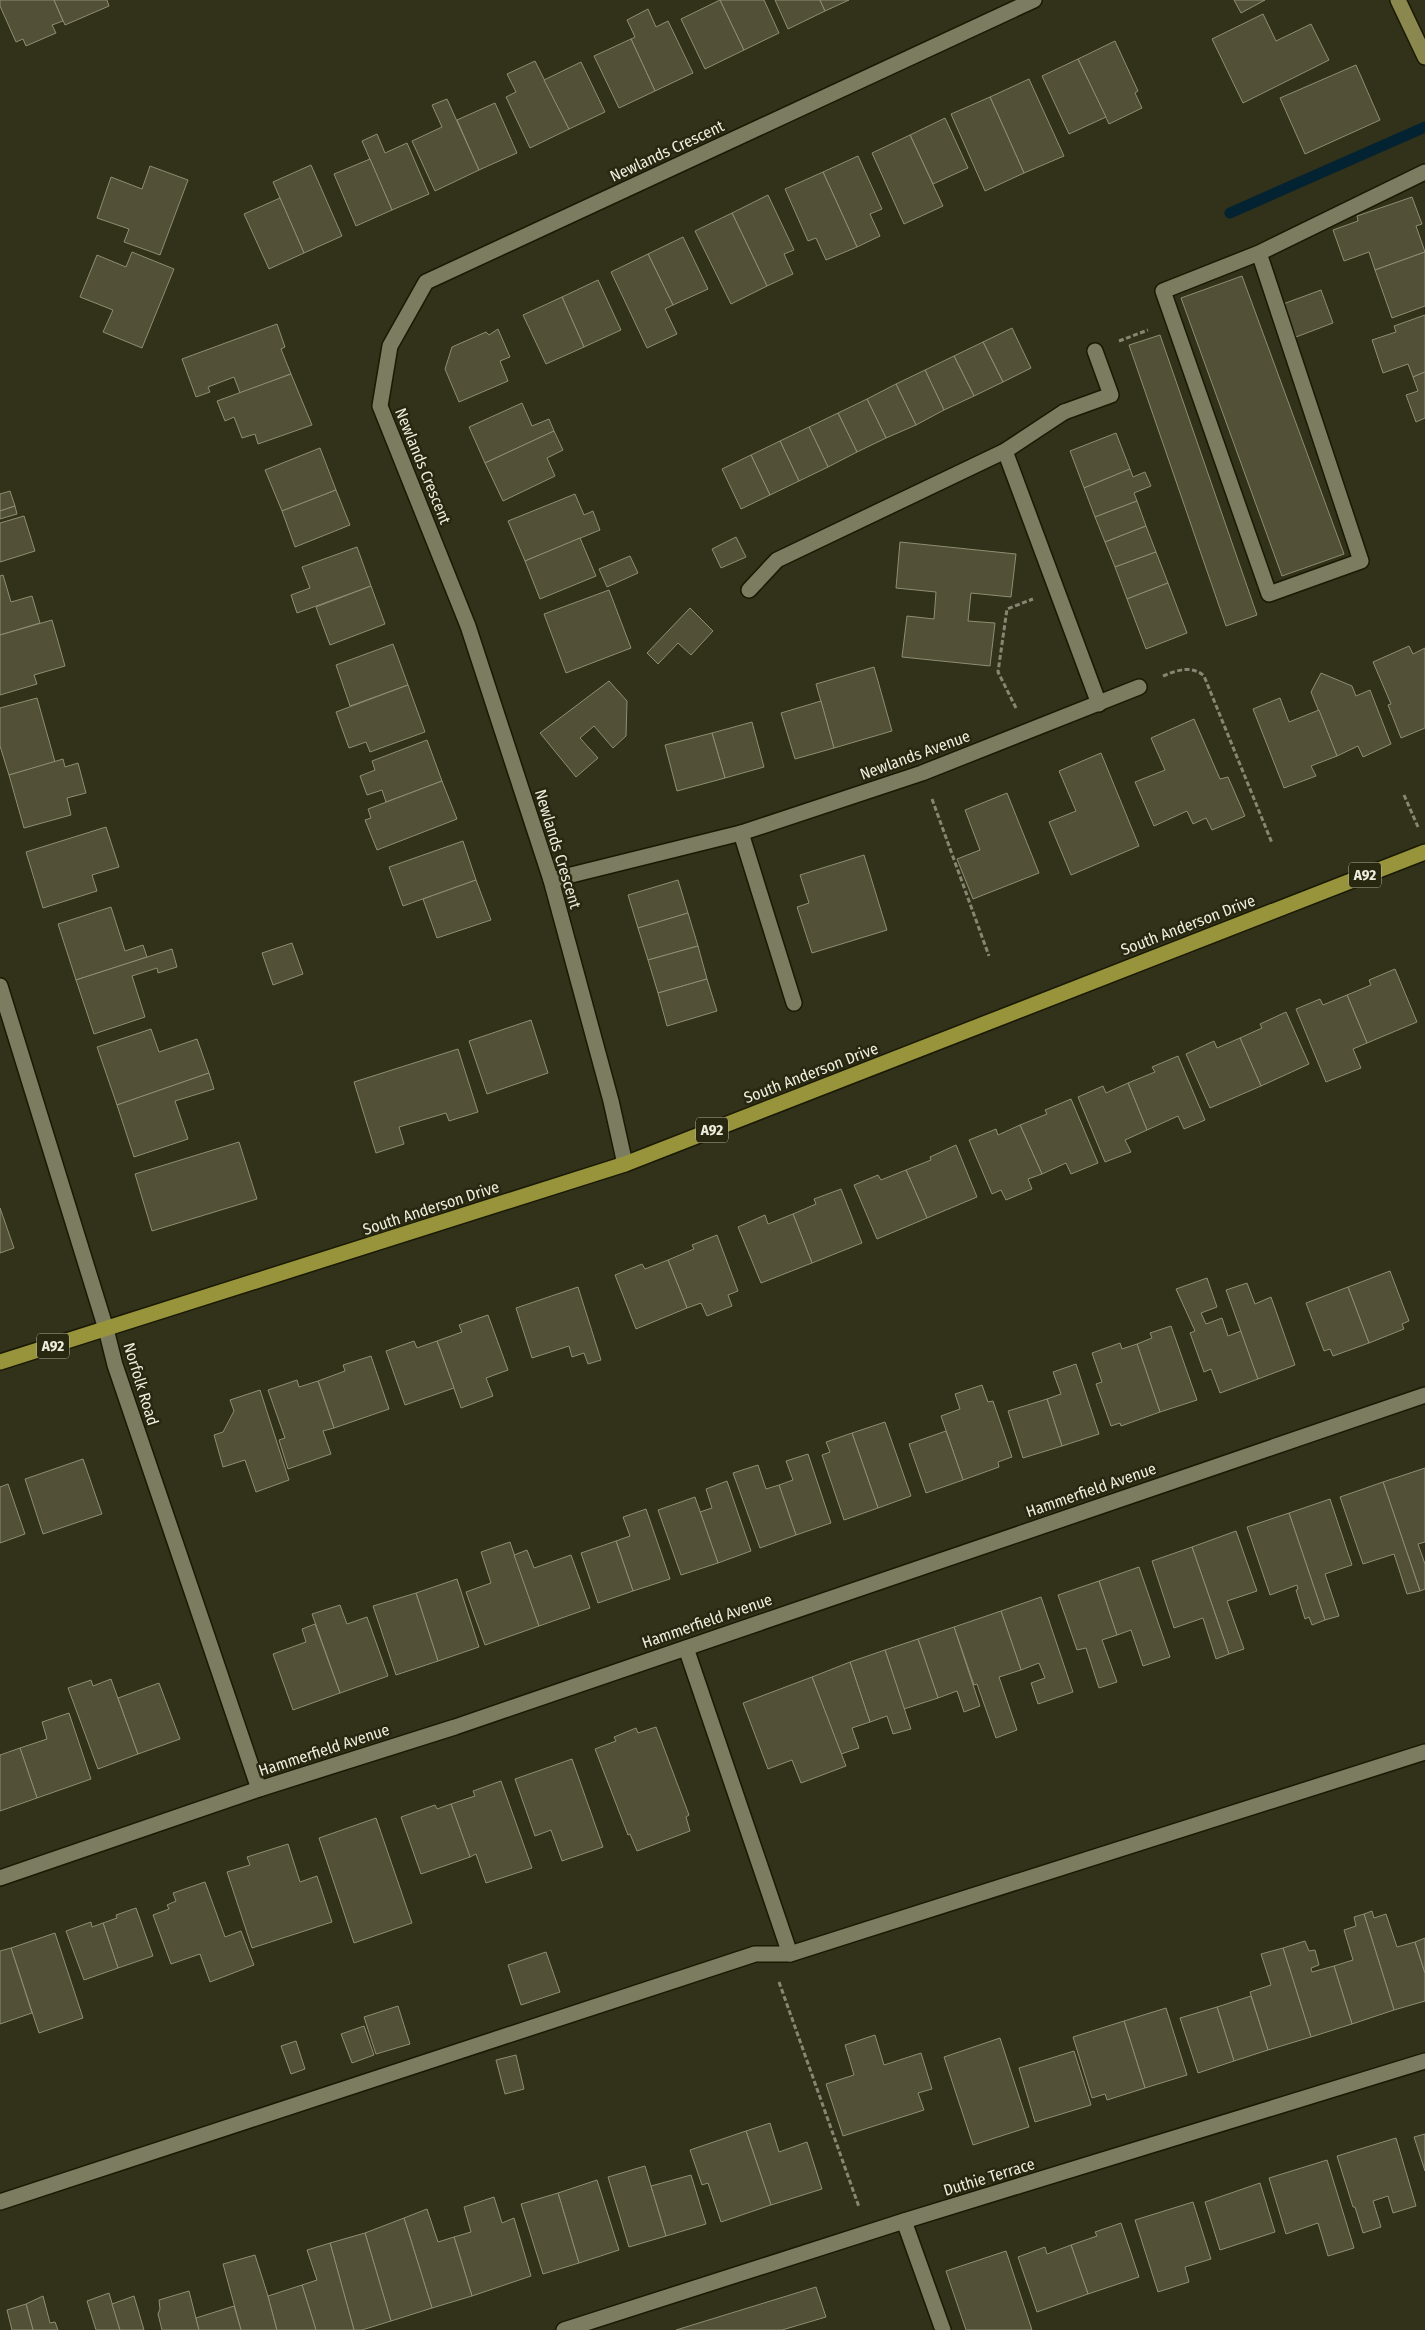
<svg xmlns="http://www.w3.org/2000/svg" width="1425" height="2330" font-family="'Fira Sans Condensed',sans-serif">
<rect width="100%" height="100%" fill="#323119"/>
<g fill="none" stroke-linecap="round" stroke-linejoin="round">
<polyline stroke="#042332" stroke-width="11" points="1230,213 1425,127"/>
</g>
<g fill="#525138" stroke="#8e8e73">
<polygon points="0,0 54,0 63,21 52,25 56,33 26,46 23,39 16,42 0,6"/>
<polygon points="54,0 107,0 109,6 65,25"/>
<polygon points="720,0 744,50 705,69 681,19"/>
<polygon points="720,0 764,0 779,33 744,50"/>
<polygon points="775,0 820,0 825,11 788,29"/>
<polygon points="820,0 849,0 825,11"/>
<polygon points="1234,0 1265,0 1241,13"/>
<polygon points="648,9 656,27 668,21 693,73 655,91 631,39 635,37 627,20"/>
<polygon points="1263,14 1276,41 1311,24 1329,60 1243,103 1212,39"/>
<polygon points="631,39 655,91 619,108 594,56"/>
<polygon points="1115,41 1138,91 1135,93 1142,108 1109,124 1078,59"/>
<polygon points="1078,59 1106,117 1069,134 1042,76"/>
<polygon points="535,61 569,129 530,148 506,97 516,92 507,74"/>
<polygon points="581,62 605,112 569,129 544,80"/>
<polygon points="1356,65 1380,120 1305,154 1280,98"/>
<polygon points="1029,79 1064,156 1024,173 990,97"/>
<polygon points="990,97 1024,173 985,191 951,114"/>
<polygon points="447,99 479,170 435,191 412,141 442,127 432,105"/>
<polygon points="495,103 517,153 479,170 457,120"/>
<polygon points="945,118 968,168 933,184 910,135"/>
<polygon points="377,134 385,153 407,143 429,194 392,210 362,141"/>
<polygon points="910,135 943,206 904,224 872,153"/>
<polygon points="858,156 882,209 870,214 880,236 857,247 823,172"/>
<polygon points="370,159 392,210 356,226 334,174"/>
<polygon points="311,165 342,236 304,253 273,182"/>
<polygon points="150,166 188,180 160,255 124,242 129,229 97,218 111,177 142,189"/>
<polygon points="823,172 857,247 826,260 816,238 808,241 785,189"/>
<polygon points="768,195 794,250 784,254 793,274 767,286 732,213"/>
<polygon points="1412,197 1422,224 1416,226 1425,252 1375,270 1369,252 1344,261 1333,230 1358,221 1357,216"/>
<polygon points="280,198 304,253 269,269 244,214"/>
<polygon points="732,213 767,286 731,304 695,231"/>
<polygon points="683,237 708,289 673,305 648,254"/>
<polygon points="132,252 174,269 142,348 103,332 113,310 80,297 97,255 126,267"/>
<polygon points="1425,252 1425,306 1392,318 1375,270"/>
<polygon points="648,254 673,305 665,309 677,334 647,348 611,272"/>
<polygon points="1242,276 1344,554 1282,576 1181,298"/>
<polygon points="598,280 621,330 584,347 562,297"/>
<polygon points="1321,290 1333,323 1296,337 1283,304"/>
<polygon points="562,297 584,347 546,364 523,315"/>
<polygon points="1425,315 1425,372 1413,377 1408,364 1383,373 1372,340 1396,332 1394,326"/>
<polygon points="277,324 285,347 281,349 291,374 240,393 234,377 208,387 210,392 196,397 182,359"/>
<polygon points="1012,328 1031,368 1003,382 983,342"/>
<polygon points="498,329 510,357 500,361 508,381 459,402 445,369 452,347 486,332 489,335"/>
<polygon points="1160,335 1257,615 1226,626 1129,345"/>
<polygon points="983,342 1003,382 974,396 954,356"/>
<polygon points="954,356 974,396 944,410 925,370"/>
<polygon points="925,370 944,410 916,425 896,384"/>
<polygon points="1425,372 1425,418 1416,422 1406,395 1418,391 1413,377"/>
<polygon points="291,374 312,425 258,444 255,434 242,438 234,417 225,421 217,401"/>
<polygon points="896,384 916,425 886,438 867,399"/>
<polygon points="867,399 886,438 857,452 838,413"/>
<polygon points="522,403 532,426 549,419 554,431 485,463 469,427"/>
<polygon points="838,413 857,452 828,467 809,427"/>
<polygon points="809,427 828,467 799,481 780,441"/>
<polygon points="554,431 563,450 547,458 555,476 503,501 485,463"/>
<polygon points="1116,433 1130,469 1084,488 1070,451"/>
<polygon points="780,441 799,481 770,495 751,455"/>
<polygon points="320,448 336,490 282,511 265,470"/>
<polygon points="751,455 770,495 741,509 722,469"/>
<polygon points="1130,469 1133,477 1145,472 1151,486 1134,493 1137,501 1095,517 1084,488"/>
<polygon points="336,490 350,525 295,547 282,511"/>
<polygon points="10,491 15,506 0,511 0,494"/>
<polygon points="575,494 584,515 593,511 600,530 525,561 508,521"/>
<polygon points="1137,501 1146,526 1105,542 1095,517"/>
<polygon points="15,506 17,514 0,519 0,511"/>
<polygon points="24,516 35,551 0,562 0,523"/>
<polygon points="1146,526 1156,552 1115,567 1105,542"/>
<polygon points="736,537 746,557 721,568 712,549"/>
<polygon points="580,538 596,576 540,599 525,561"/>
<polygon points="900,542 1016,554 1011,597 971,593 968,621 995,623 990,666 902,657 907,616 934,619 936,592 896,588"/>
<polygon points="357,547 371,586 297,613 291,595 310,588 302,567"/>
<polygon points="1156,552 1168,583 1127,599 1115,567"/>
<polygon points="630,556 638,573 607,587 599,569"/>
<polygon points="3,575 11,602 32,596 40,623 0,635 0,576"/>
<polygon points="1168,583 1187,633 1146,649 1127,599"/>
<polygon points="371,586 385,624 330,645 316,607"/>
<polygon points="609,590 631,648 566,673 544,614"/>
<polygon points="690,608 713,631 691,655 678,643 658,664 647,653"/>
<polygon points="52,620 65,666 34,675 37,684 0,695 0,635"/>
<polygon points="393,644 408,685 350,706 336,665"/>
<polygon points="1409,646 1413,654 1425,648 1425,728 1401,738 1388,705 1391,704 1373,662"/>
<polygon points="874,667 892,731 834,748 816,684"/>
<polygon points="1321,673 1352,686 1356,696 1370,690 1391,744 1363,757 1358,746 1337,756 1311,692"/>
<polygon points="609,681 627,701 626,736 613,748 594,726 580,738 598,758 576,777 540,733"/>
<polygon points="408,685 425,732 370,752 366,742 349,748 336,712"/>
<polygon points="37,698 55,762 9,775 0,746 0,708"/>
<polygon points="1280,698 1289,722 1319,710 1337,756 1311,766 1316,776 1284,788 1253,709"/>
<polygon points="821,701 834,748 795,759 781,713"/>
<polygon points="1194,719 1220,779 1228,777 1245,816 1212,830 1206,818 1193,824 1187,811 1154,826 1135,782 1165,770 1151,738"/>
<polygon points="752,722 764,767 725,778 712,733"/>
<polygon points="712,733 725,778 677,791 665,745"/>
<polygon points="427,740 442,781 386,802 382,790 367,795 360,776 375,770 372,761"/>
<polygon points="1101,753 1139,846 1071,875 1049,822 1076,811 1059,771"/>
<polygon points="63,759 65,767 78,763 86,793 67,798 71,815 24,828 9,775"/>
<polygon points="442,781 457,819 377,850 365,820 371,818 368,809"/>
<polygon points="1007,793 1039,873 973,899 957,859 980,850 965,810"/>
<polygon points="106,827 119,867 92,875 97,891 43,908 26,852"/>
<polygon points="463,841 476,880 403,906 389,867"/>
<polygon points="864,855 887,930 812,953 797,907 809,903 800,875"/>
<polygon points="476,880 491,920 437,938 423,899"/>
<polygon points="678,880 688,913 638,928 628,895"/>
<polygon points="111,907 125,951 143,945 147,957 76,980 58,924"/>
<polygon points="688,913 698,946 648,960 638,928"/>
<polygon points="292,943 303,974 273,985 262,953"/>
<polygon points="698,946 707,979 658,993 648,960"/>
<polygon points="172,949 177,967 158,973 157,968 132,976 145,1017 94,1034 76,980"/>
<polygon points="1395,969 1417,1022 1367,1043 1347,995 1371,985 1369,980"/>
<polygon points="707,979 717,1011 667,1026 658,993"/>
<polygon points="1347,995 1367,1043 1353,1049 1361,1068 1326,1082 1296,1009 1320,999 1323,1005"/>
<polygon points="1286,1012 1309,1064 1261,1086 1240,1038 1262,1028 1260,1024"/>
<polygon points="531,1020 548,1073 487,1094 469,1041"/>
<polygon points="151,1029 159,1052 197,1039 209,1073 117,1105 97,1047"/>
<polygon points="1240,1038 1261,1086 1210,1108 1186,1054 1214,1041 1217,1048"/>
<polygon points="458,1049 478,1112 449,1121 446,1113 399,1127 404,1144 376,1153 354,1082"/>
<polygon points="1178,1056 1205,1120 1184,1129 1178,1116 1147,1130 1128,1083 1155,1072 1152,1067"/>
<polygon points="209,1073 214,1089 175,1101 188,1139 134,1157 117,1105"/>
<polygon points="1128,1083 1147,1130 1125,1140 1131,1152 1105,1162 1078,1097 1103,1086 1106,1093"/>
<polygon points="1071,1099 1098,1163 1071,1174 1066,1163 1042,1174 1020,1125 1047,1114 1045,1110"/>
<polygon points="1020,1125 1042,1174 1028,1179 1032,1189 1006,1200 1001,1190 992,1194 969,1140 996,1129 998,1135"/>
<polygon points="239,1142 257,1199 152,1231 135,1174"/>
<polygon points="956,1145 977,1197 927,1218 906,1170 931,1160 930,1157"/>
<polygon points="906,1170 927,1218 877,1239 854,1185 878,1175 881,1180"/>
<polygon points="841,1189 862,1243 812,1263 793,1214 816,1204 814,1199"/>
<polygon points="0,1208 14,1248 0,1253"/>
<polygon points="793,1214 812,1263 761,1283 738,1227 765,1215 768,1224"/>
<polygon points="717,1235 738,1291 728,1295 732,1306 707,1316 701,1303 687,1308 668,1260 694,1249 692,1245"/>
<polygon points="668,1260 687,1308 636,1329 615,1275 642,1264 645,1269"/>
<polygon points="1390,1271 1409,1321 1402,1324 1404,1329 1369,1343 1348,1287"/>
<polygon points="1207,1278 1217,1307 1201,1313 1206,1324 1222,1318 1228,1336 1241,1331 1258,1379 1220,1393 1211,1369 1204,1372 1190,1333 1195,1331 1176,1289"/>
<polygon points="1247,1283 1255,1304 1271,1297 1295,1365 1258,1379 1226,1290"/>
<polygon points="578,1287 601,1360 588,1364 584,1353 572,1357 569,1346 532,1358 516,1308"/>
<polygon points="1348,1287 1369,1343 1333,1356 1330,1349 1324,1351 1306,1303"/>
<polygon points="488,1315 508,1370 486,1378 493,1396 461,1408 437,1341 462,1332 459,1325"/>
<polygon points="1171,1326 1197,1400 1160,1412 1137,1344 1152,1338 1150,1333"/>
<polygon points="414,1341 417,1348 437,1341 454,1388 405,1405 386,1351"/>
<polygon points="1120,1343 1122,1349 1137,1344 1160,1412 1121,1426 1120,1423 1111,1426 1096,1384 1102,1382 1092,1353"/>
<polygon points="371,1356 389,1409 334,1428 318,1381 345,1371 343,1365"/>
<polygon points="1076,1364 1099,1434 1062,1446 1047,1399 1061,1394 1053,1372"/>
<polygon points="297,1380 299,1387 318,1381 334,1428 323,1431 331,1454 288,1469 279,1440 285,1438 268,1390"/>
<polygon points="982,1385 988,1402 993,1401 1012,1457 998,1462 999,1467 963,1480 941,1416 960,1409 955,1394"/>
<polygon points="260,1390 289,1480 256,1492 245,1460 223,1467 214,1435 223,1432 234,1411 230,1400"/>
<polygon points="1047,1399 1062,1446 1023,1458 1008,1411"/>
<polygon points="885,1422 911,1496 878,1508 852,1433"/>
<polygon points="946,1431 963,1480 926,1493 909,1444"/>
<polygon points="852,1433 878,1508 844,1520 822,1455 830,1452 826,1442"/>
<polygon points="808,1454 831,1523 796,1535 779,1485 793,1480 786,1461"/>
<polygon points="83,1459 102,1514 43,1534 25,1479"/>
<polygon points="758,1465 766,1489 779,1485 796,1535 760,1548 733,1473"/>
<polygon points="1425,1468 1425,1542 1418,1544 1425,1564 1425,1589 1420,1591 1383,1482"/>
<polygon points="727,1481 751,1551 718,1563 700,1512 712,1508 706,1489"/>
<polygon points="1383,1482 1420,1591 1407,1594 1394,1554 1363,1564 1340,1497"/>
<polygon points="8,1484 25,1534 0,1543 0,1487"/>
<polygon points="695,1497 718,1563 681,1575 658,1510"/>
<polygon points="1330,1499 1352,1565 1325,1574 1339,1616 1325,1620 1289,1513"/>
<polygon points="646,1509 670,1579 633,1591 616,1541 630,1536 623,1517"/>
<polygon points="1289,1513 1325,1620 1312,1625 1309,1617 1305,1619 1296,1590 1298,1589 1297,1585 1270,1595 1247,1527"/>
<polygon points="1236,1531 1257,1591 1227,1601 1244,1649 1229,1654 1192,1547"/>
<polygon points="616,1541 633,1591 598,1603 581,1553"/>
<polygon points="510,1542 539,1626 485,1645 466,1592 491,1583 481,1552"/>
<polygon points="1192,1547 1229,1654 1216,1659 1203,1618 1174,1628 1152,1561"/>
<polygon points="527,1550 534,1568 571,1555 590,1608 539,1626 514,1555"/>
<polygon points="1139,1567 1170,1657 1143,1666 1131,1630 1117,1635 1099,1581"/>
<polygon points="457,1579 479,1647 438,1661 416,1593"/>
<polygon points="1099,1581 1117,1635 1102,1640 1117,1682 1099,1688 1086,1648 1077,1650 1058,1595"/>
<polygon points="416,1593 438,1661 396,1675 373,1606"/>
<polygon points="1041,1597 1073,1692 1038,1704 1031,1683 1045,1678 1039,1663 1021,1670 1001,1611"/>
<polygon points="340,1605 347,1624 367,1617 388,1676 340,1693 312,1614"/>
<polygon points="1001,1611 1021,1670 999,1677 1017,1730 996,1738 977,1684 974,1685 954,1627"/>
<polygon points="315,1624 340,1693 293,1710 273,1654 306,1642 302,1629"/>
<polygon points="954,1627 980,1706 964,1712 957,1691 938,1698 918,1639"/>
<polygon points="918,1639 938,1698 904,1709 885,1650"/>
<polygon points="885,1650 911,1729 893,1734 887,1716 870,1722 850,1662"/>
<polygon points="850,1662 870,1722 852,1728 859,1748 841,1754 812,1677"/>
<polygon points="812,1677 846,1766 801,1783 792,1760 768,1769 743,1703"/>
<polygon points="111,1679 138,1754 98,1769 68,1688 91,1680 93,1686"/>
<polygon points="159,1683 180,1739 138,1754 118,1698"/>
<polygon points="69,1713 91,1779 37,1798 20,1748 47,1739 42,1722"/>
<polygon points="656,1727 689,1815 686,1817 690,1831 637,1851 630,1834 628,1835 595,1749 616,1741 614,1737 636,1728 638,1733"/>
<polygon points="20,1748 37,1798 0,1811 0,1755"/>
<polygon points="572,1759 603,1847 562,1861 551,1830 535,1836 515,1779"/>
<polygon points="501,1781 532,1868 486,1883 476,1854 470,1857 451,1804 475,1796 473,1791"/>
<polygon points="451,1804 470,1857 421,1874 401,1817 435,1805 437,1809"/>
<polygon points="376,1818 412,1923 354,1943 319,1838"/>
<polygon points="288,1844 300,1882 317,1876 332,1922 252,1948 227,1872 250,1865 247,1857"/>
<polygon points="205,1882 225,1937 241,1931 254,1965 210,1982 200,1954 171,1964 153,1915 169,1909 167,1905 176,1901 173,1893"/>
<polygon points="136,1908 153,1956 118,1968 103,1923 117,1918 116,1915"/>
<polygon points="1372,1911 1374,1918 1386,1914 1397,1947 1415,1942 1425,1973 1425,2001 1394,2010 1364,1914"/>
<polygon points="1364,1914 1394,2010 1352,2024 1334,1966 1353,1960 1344,1930 1356,1926 1354,1917"/>
<polygon points="91,1922 92,1927 103,1923 118,1968 84,1980 66,1931"/>
<polygon points="55,1933 83,2018 39,2033 11,1948"/>
<polygon points="1425,1938 1425,1973 1415,1942"/>
<polygon points="1305,1941 1309,1951 1315,1950 1319,1965 1311,1968 1312,1972 1334,1966 1352,2024 1311,2037 1283,1948"/>
<polygon points="11,1948 32,2013 0,2024 0,1951"/>
<polygon points="1283,1948 1311,2037 1268,2050 1250,1992 1271,1985 1261,1954"/>
<polygon points="546,1952 560,1992 521,2005 508,1965"/>
<polygon points="1251,1996 1268,2050 1234,2061 1217,2007"/>
<polygon points="398,2006 410,2044 376,2054 364,2017"/>
<polygon points="1217,2007 1234,2061 1198,2073 1180,2018"/>
<polygon points="1166,2008 1187,2075 1145,2088 1124,2021"/>
<polygon points="1124,2021 1145,2088 1107,2100 1105,2094 1092,2098 1073,2037"/>
<polygon points="364,2026 374,2055 352,2063 341,2034"/>
<polygon points="875,2035 884,2065 921,2053 932,2089 918,2093 924,2110 843,2136 826,2084 854,2075 845,2045"/>
<polygon points="1000,2038 1029,2127 973,2145 944,2057"/>
<polygon points="296,2041 305,2069 291,2074 281,2046"/>
<polygon points="1074,2051 1091,2105 1035,2122 1019,2068"/>
<polygon points="516,2055 524,2089 505,2094 496,2060"/>
<polygon points="770,2123 779,2152 807,2142 822,2189 771,2205 746,2131"/>
<polygon points="746,2131 771,2205 721,2222 708,2183 702,2185 690,2150"/>
<polygon points="1425,2134 1425,2171 1414,2137"/>
<polygon points="1396,2138 1416,2206 1393,2213 1388,2196 1373,2201 1381,2227 1363,2233 1355,2207 1353,2207 1337,2156"/>
<polygon points="1327,2160 1354,2248 1328,2256 1318,2223 1286,2234 1269,2178"/>
<polygon points="645,2166 666,2236 629,2247 608,2177"/>
<polygon points="691,2175 706,2224 666,2236 651,2186"/>
<polygon points="597,2180 619,2250 579,2263 558,2193"/>
<polygon points="1260,2183 1275,2232 1220,2250 1205,2202"/>
<polygon points="558,2193 579,2263 543,2274 521,2204"/>
<polygon points="494,2197 502,2223 514,2218 531,2276 472,2296 454,2237 471,2232 464,2207"/>
<polygon points="1193,2202 1211,2259 1185,2267 1189,2282 1158,2292 1135,2220"/>
<polygon points="427,2209 438,2242 454,2237 472,2296 432,2308 404,2218"/>
<polygon points="404,2218 432,2308 391,2321 365,2233"/>
<polygon points="1121,2223 1139,2277 1088,2294 1071,2245 1097,2236 1095,2232"/>
<polygon points="365,2233 391,2321 362,2330 354,2330 330,2243"/>
<polygon points="330,2243 354,2330 316,2330 302,2285 317,2280 307,2250"/>
<polygon points="1071,2245 1088,2294 1037,2312 1018,2257 1045,2247 1047,2254"/>
<polygon points="1006,2251 1032,2330 966,2330 946,2271"/>
<polygon points="255,2255 268,2296 277,2330 241,2330 223,2264"/>
<polygon points="302,2285 316,2330 277,2330 268,2296"/>
<polygon points="816,2287 826,2317 782,2330 676,2330"/>
<polygon points="189,2291 199,2330 162,2330 158,2314 160,2309 159,2300"/>
<polygon points="109,2293 120,2330 96,2330 87,2301"/>
<polygon points="43,2296 50,2323 55,2322 58,2330 33,2330 26,2304"/>
<polygon points="134,2296 144,2330 120,2330 112,2304"/>
<polygon points="26,2304 33,2330 12,2330 7,2310"/>
<polygon points="234,2306 241,2330 199,2330 196,2318"/>
</g>
<g fill="none" stroke-linecap="round" stroke-linejoin="round">
<g stroke="#1a1903" stroke-width="18">
<g id="lane">
<polyline points="1259,253 1361,561 1269,594 1163,291 1259,253 1425,172"/>
<polyline points="1064,412 1111,395 1095,351"/>
<polyline points="741,833 794,1003"/>
<polyline points="0,2202 755,1954 790,1954 1425,1752"/>
</g>
</g>
<g stroke="#1a1903" stroke-width="18">
<g id="street">
<polyline points="1005,451 1099,704"/>
<polyline points="749,590 777,560 1005,451 1064,412"/>
<polyline points="551,880 741,833 922,773 1139,687"/>
<polyline points="0,986 106,1329 115,1365 259,1789"/>
<polyline points="625,1164 611,1101 551,880 468,626 380,406 390,346 426,282 1034,0"/>
<polyline points="686,1648 790,1954"/>
<polyline points="0,1878 259,1789 455,1727 1425,1395"/>
<polyline points="904,2221 943,2330"/>
<polyline points="564,2330 904,2221 1425,2061"/>
</g>
</g>
<g stroke="#1a1903" stroke-width="18">
<polyline id="secondary" points="1398,0 1425,57"/>
</g>
<g stroke="#1a1903" stroke-width="18">
<polyline id="primary" points="0,1362 625,1164 1425,852"/>
</g>
<g stroke="#878672" stroke-width="3" stroke-dasharray="5 2.5" stroke-linecap="butt">
<polyline points="1119,341 1148,330"/>
<path d="M 1163,676 C 1177,670 1192,665 1204,676 L 1272,843"/>
<polyline points="1016,708 998,672 1007,609 1033,599"/>
<polyline points="1404,795 1418,827"/>
<polyline points="932,799 989,956"/>
<polyline points="779,1982 859,2207"/>
</g>
<use href="#lane" stroke="#7c7c61" stroke-width="15"/>
<use href="#street" stroke="#7c7c61" stroke-width="15"/>
<use href="#secondary" stroke="#8a884f" stroke-width="15"/>
<use href="#primary" stroke="#97943c" stroke-width="15"/>
</g>
<g text-anchor="middle" dominant-baseline="central" stroke-width="5" stroke-linejoin="round" paint-order="stroke">
<g fill="#282710" stroke="#b3b2a1" stroke-width="1">
<rect x="1349" y="862.5" width="32" height="25" rx="4"/>
<rect x="696" y="1117.5" width="32" height="25" rx="4"/>
<rect x="37" y="1333.5" width="32" height="25" rx="4"/>
</g>
<g font-size="15" font-weight="bold" fill="#eeeedf">
<text x="1365" y="875">A92</text>
<text x="712" y="1130">A92</text>
<text x="53" y="1346">A92</text>
</g>
<g font-size="16" fill="#eeeedf" stroke="#282710">
<text transform="translate(667 151) rotate(-25)">Newlands Crescent</text>
<text transform="translate(423 466) rotate(68)">Newlands Crescent</text>
<text transform="translate(915 755) rotate(-20)">Newlands Avenue</text>
<text transform="translate(558 849) rotate(73)">Newlands Crescent</text>
<text transform="translate(1188 925) rotate(-21)">South Anderson Drive</text>
<text transform="translate(811 1073) rotate(-21)">South Anderson Drive</text>
<text transform="translate(431 1208) rotate(-18)">South Anderson Drive</text>
<text transform="translate(141 1384) rotate(73)">Norfolk Road</text>
<text transform="translate(1091 1490) rotate(-19)">Hammerfield Avenue</text>
<text transform="translate(707 1621) rotate(-19)">Hammerfield Avenue</text>
<text transform="translate(324 1750) rotate(-18)">Hammerfield Avenue</text>
<text transform="translate(989 2177) rotate(-17)">Duthie Terrace</text>
</g>
</g>
</svg>
